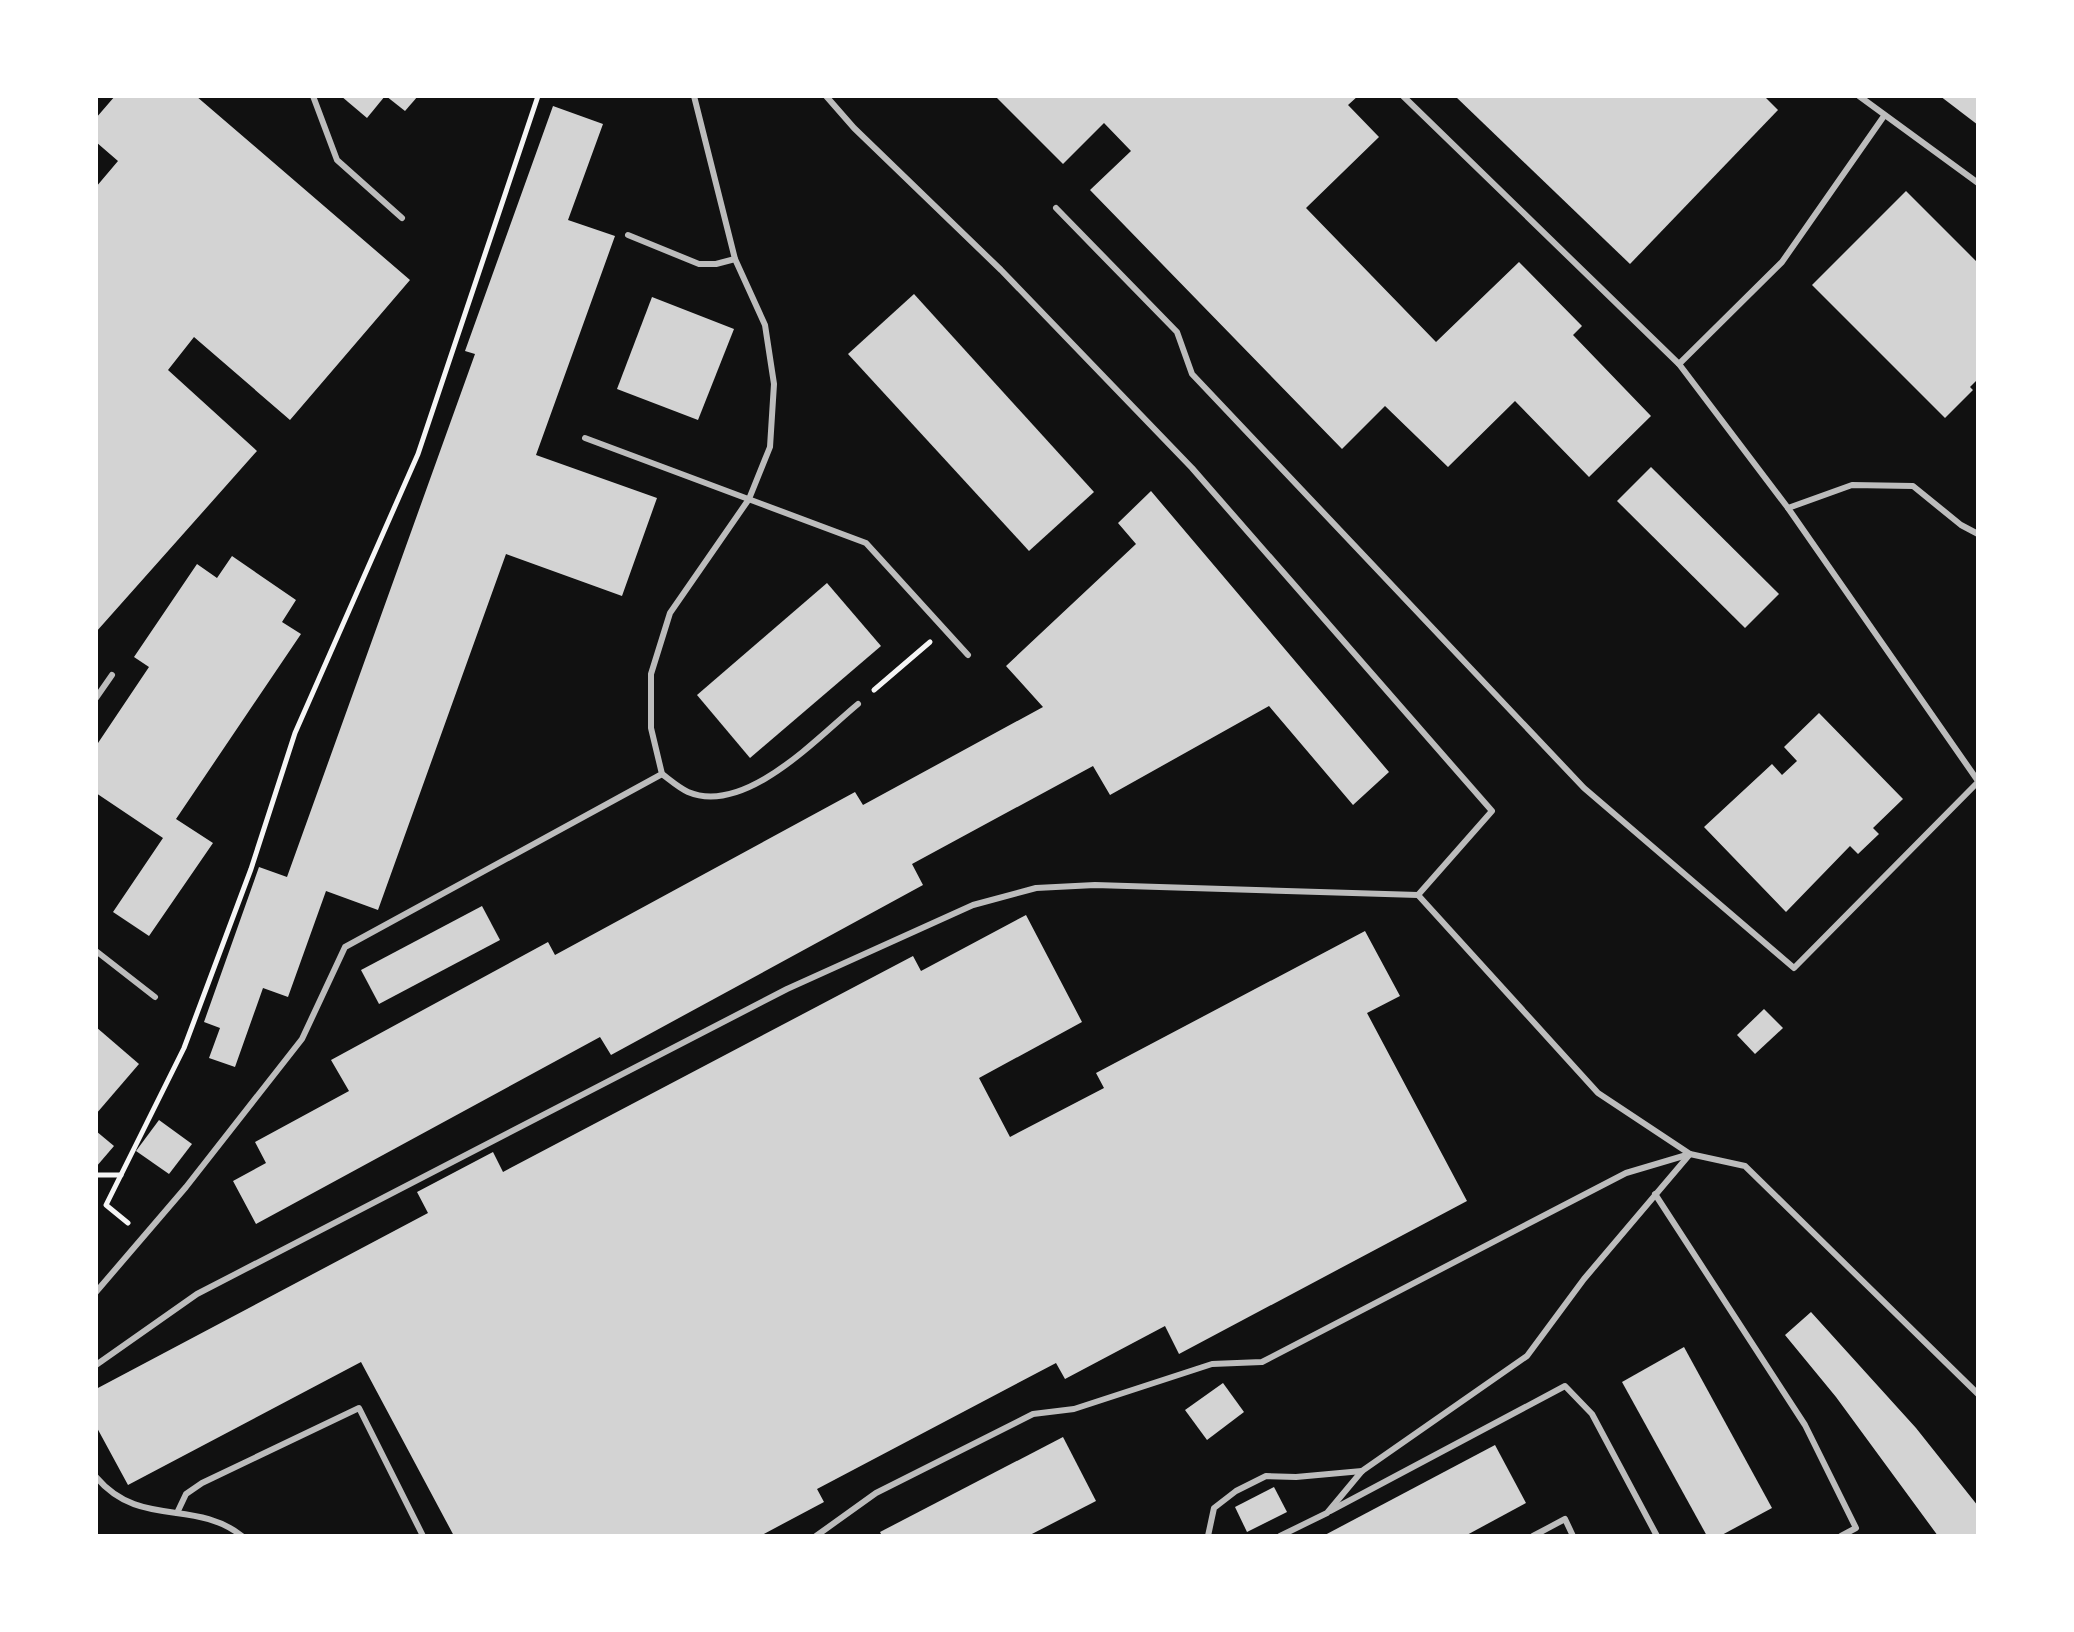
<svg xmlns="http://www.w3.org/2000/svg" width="2074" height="1632" font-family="'Alegreya Sans',sans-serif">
<rect width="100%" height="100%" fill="#111"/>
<g fill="#d3d3d3">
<polygon points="115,96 196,96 410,280 290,420 194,337 168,370 257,451 96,632 96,187 118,161 96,142 96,118"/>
<polygon points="341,96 385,96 367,118"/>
<polygon points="386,96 418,96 405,111"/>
<polygon points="995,96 1358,96 1348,105 1379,137 1306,208 1436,342 1519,262 1582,326 1573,335 1651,416 1589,477 1515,401 1448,467 1385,406 1342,449 1090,190 1131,151 1104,123 1063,164"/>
<polygon points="1455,96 1764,96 1778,110 1630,264"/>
<polygon points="1940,96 1978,96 1978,125"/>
<polygon points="553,106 603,124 568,220 615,236 536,455 657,498 622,596 506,554 378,910 326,891 288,997 263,988 235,1067 209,1058 220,1028 204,1022 259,867 287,877 475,354 465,351"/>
<polygon points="1906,191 1978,263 1978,379 1970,387 1973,390 1945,418 1812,285"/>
<polygon points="914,294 1094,492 1029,551 848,354"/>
<polygon points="652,297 734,329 698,420 617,389"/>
<polygon points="1651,467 1779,594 1745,628 1617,501"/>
<polygon points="1151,491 1389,772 1353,805 1269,706 1110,795 1093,766 912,864 923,885 611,1055 600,1037 256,1224 233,1181 266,1163 255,1142 349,1091 331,1060 548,942 555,955 855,792 863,805 1043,707 1006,666 1136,544 1118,523"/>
<polygon points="232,556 296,600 282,622 301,634 176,819 213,843 149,936 113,912 163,838 96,793 96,746 149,667 134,657 197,564 217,578"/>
<polygon points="827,583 881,646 750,758 697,695"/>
<polygon points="1819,713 1903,799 1873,828 1879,834 1858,854 1850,846 1786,912 1704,827 1772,764 1782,775 1797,761 1784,747"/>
<polygon points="482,906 500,940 379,1004 361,970"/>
<polygon points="1026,915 1082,1022 979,1078 1010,1137 1104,1088 1096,1073 1365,931 1400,996 1367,1013 1467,1201 1179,1354 1165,1326 1065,1379 1056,1363 817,1489 824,1502 760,1536 454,1536 361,1362 128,1485 96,1426 96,1389 428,1213 417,1192 493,1152 503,1172 913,956 921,971"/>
<polygon points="1764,1009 1783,1028 1755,1054 1737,1035"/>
<polygon points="96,1027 139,1064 96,1114"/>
<polygon points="159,1120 192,1144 169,1174 136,1151"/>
<polygon points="96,1131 114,1146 96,1167"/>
<polygon points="1811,1312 1916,1428 1978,1506 1978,1536 1938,1536 1836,1397 1785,1335"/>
<polygon points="1684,1347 1772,1508 1720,1536 1707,1536 1622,1382"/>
<polygon points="1223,1383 1244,1412 1207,1440 1185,1410"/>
<polygon points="1063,1437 1096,1501 1028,1536 882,1536 880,1532"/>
<polygon points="1495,1445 1526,1503 1465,1536 1323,1536"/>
<polygon points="1274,1487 1287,1512 1247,1532 1235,1507"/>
</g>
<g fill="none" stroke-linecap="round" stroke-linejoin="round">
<g stroke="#f5f5f5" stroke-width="5">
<polyline points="874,690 930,642"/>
<polyline points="96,1175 121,1175"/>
<polyline points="128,1223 106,1205 184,1048 251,869 295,733 418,454 538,96"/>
</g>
<g stroke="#bcbcbc" stroke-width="6">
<polyline points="313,96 337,160 402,218"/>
<polyline points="826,96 854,128 1001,270 1192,468 1492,811 1418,895"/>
<polyline points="1403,96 1679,364 1788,508 1978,781"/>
<polyline points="1859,96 1978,183"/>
<polyline points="1056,208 1177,332 1192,374 1584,788 1794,968 1978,782"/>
<polyline points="628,235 699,264 716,264 735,259"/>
<polyline points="1679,364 1782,262 1884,116"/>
<polyline points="585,438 866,543 968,655"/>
<polyline points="1788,508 1852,485 1913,486 1961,525 1978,534"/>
<polyline points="96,698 112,675"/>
<path d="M 662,774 C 670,780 679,788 688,792 C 745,816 817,738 858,704"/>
<polyline points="96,951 155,997"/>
<polyline points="1655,1194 1805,1425 1856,1528 1841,1536"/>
<polyline points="96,1292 186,1187 302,1039 345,947 662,774 651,728 651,674 670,613 749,499 770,447 774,384 765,325 735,259 694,96"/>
<polyline points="96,1365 197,1294 787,989 973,905 1036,888 1095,885 1418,895 1598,1093 1690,1154 1584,1279 1527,1356 1362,1471 1327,1513 1280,1536"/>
<path d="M 96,1477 C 140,1529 194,1498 242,1536"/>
<polyline points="1330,1511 1565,1386 1592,1414 1657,1536"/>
<polyline points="177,1513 186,1494 202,1483 359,1408 423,1536"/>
<polyline points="816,1536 876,1493 1033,1414 1074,1409 1212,1364 1262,1362 1626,1173 1690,1154 1745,1166 1978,1394"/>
<polyline points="1208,1536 1214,1508 1236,1491 1266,1476 1296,1477 1362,1471"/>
<polyline points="1533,1536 1565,1519 1573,1536"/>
</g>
</g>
<rect width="2074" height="1632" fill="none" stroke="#ffffff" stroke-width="196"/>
</svg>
